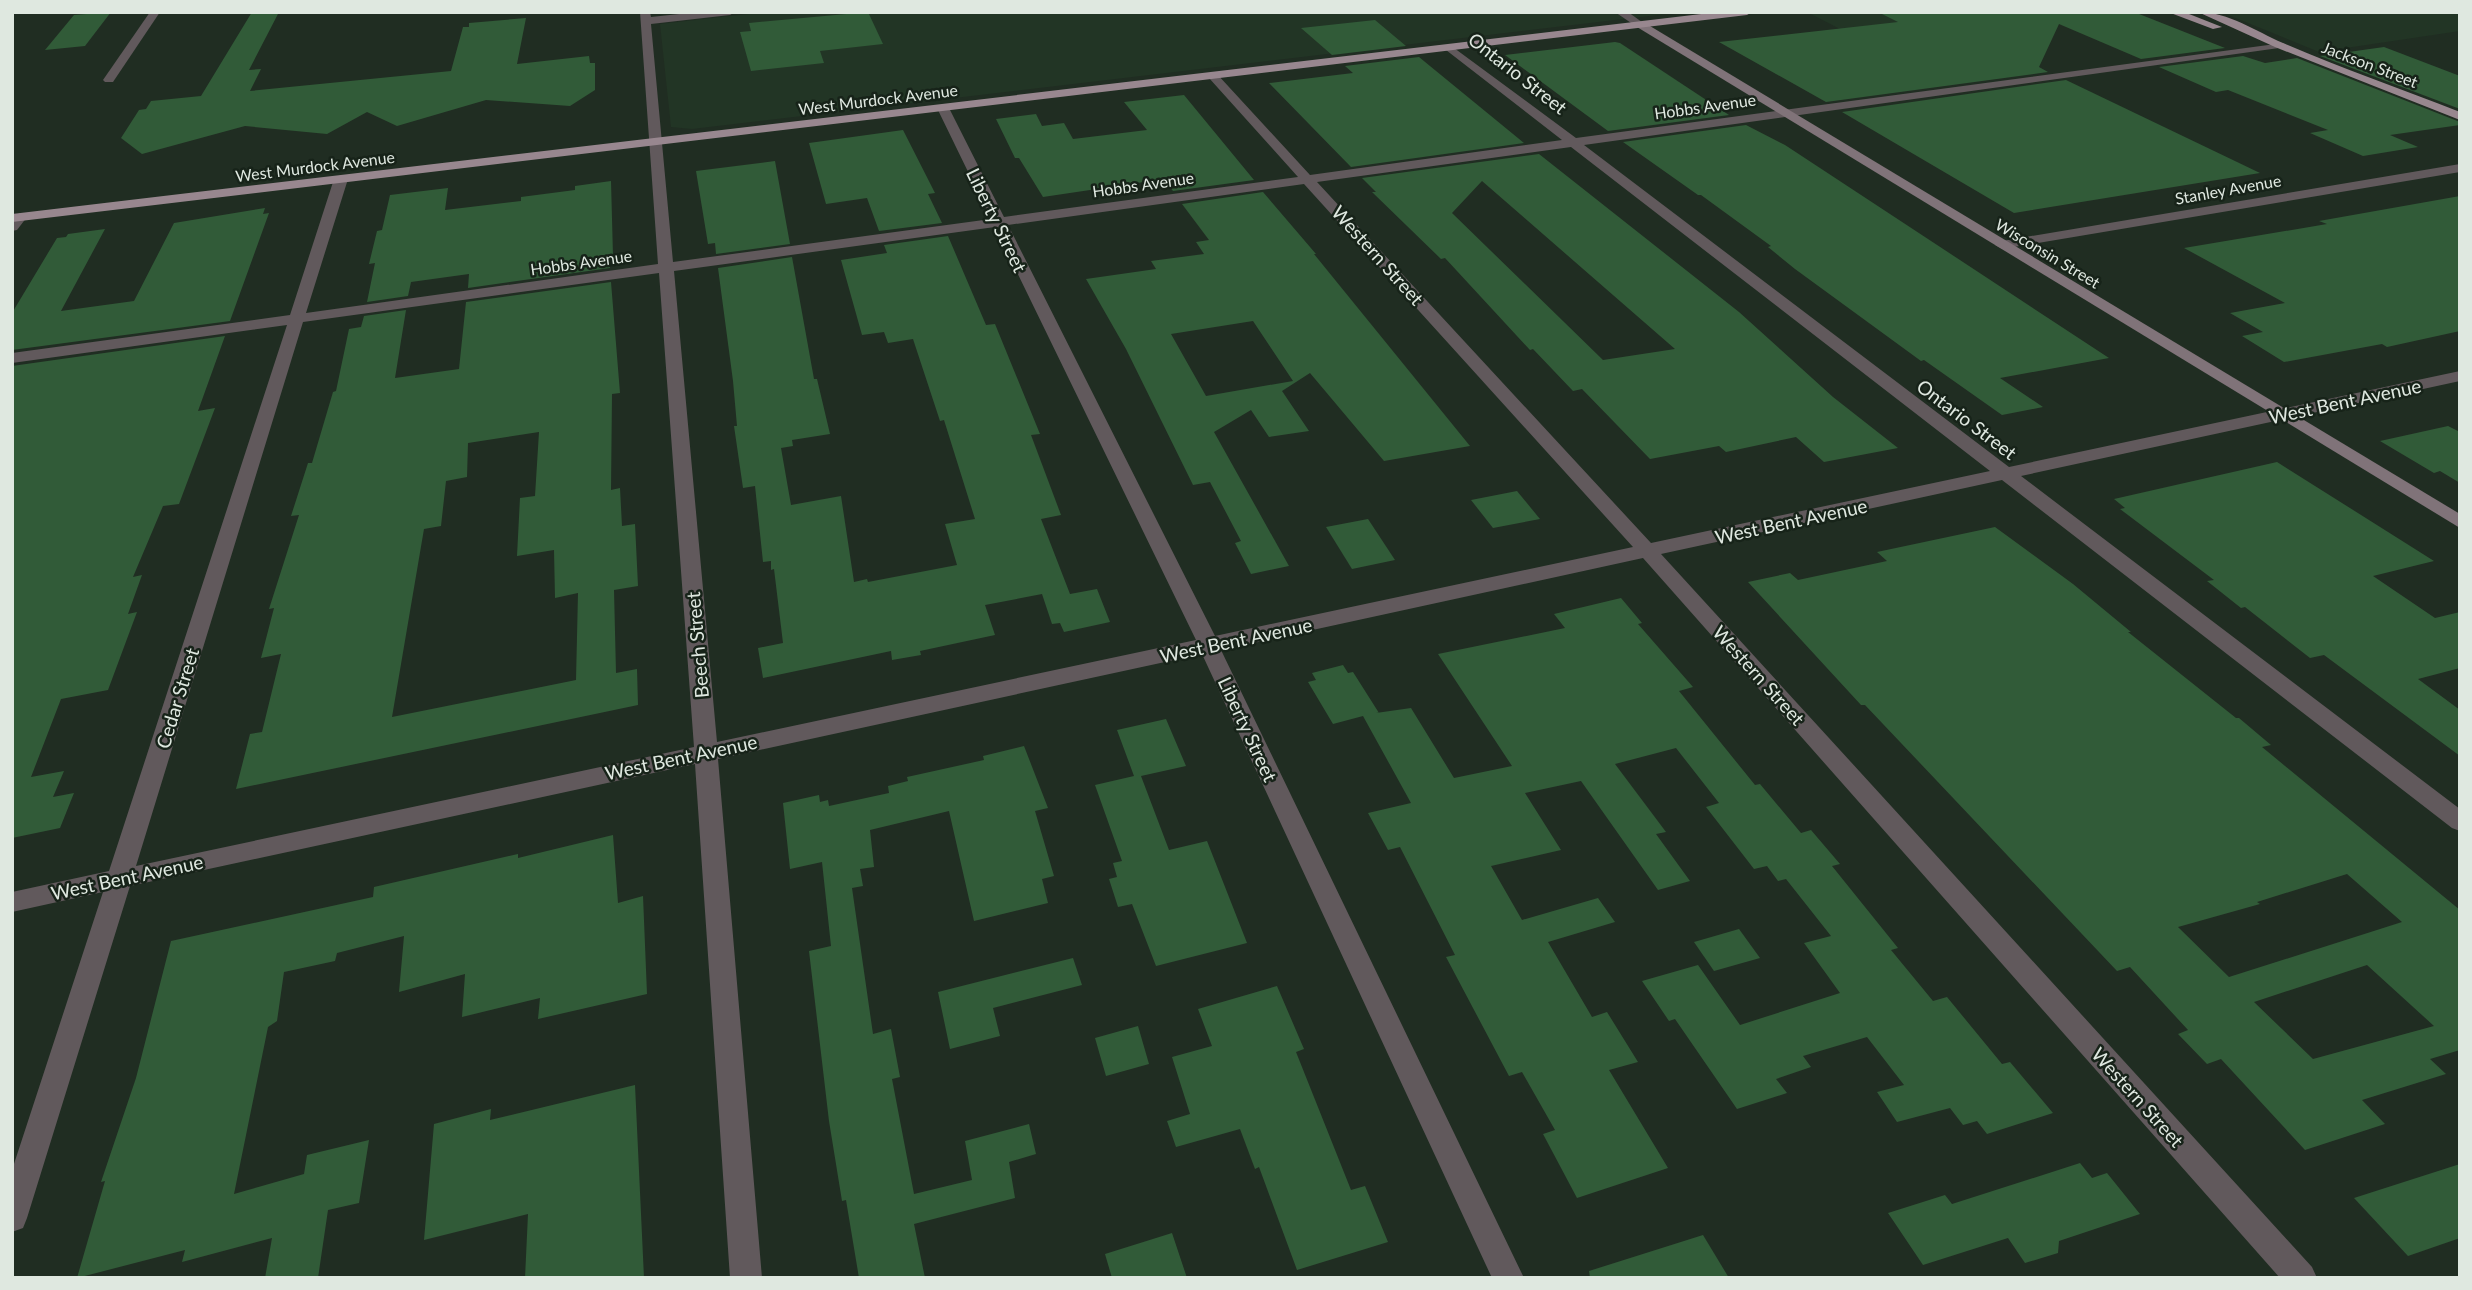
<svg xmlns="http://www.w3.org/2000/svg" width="2472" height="1290" font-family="Lato,sans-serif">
<rect width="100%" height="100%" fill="#202d22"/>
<g fill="#223525">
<polygon points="767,12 1683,12 692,129 671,127 660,24"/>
<polygon points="1807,12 2072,12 1869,44"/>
<polygon points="2221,12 2460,12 2460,31 2319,52"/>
</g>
<g fill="#315b38" fill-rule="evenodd">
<polygon points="111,12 85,46 45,50 74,15"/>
<polygon points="252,12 279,12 249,70 261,69 250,91 451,71 463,27 469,27 469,23 526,18 517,64 589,56 590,63 595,63 595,90 570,106 486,100 397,126 367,112 327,134 245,126 142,154 121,138 139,110 146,109 151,101 201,96"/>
<polygon points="868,12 883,44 820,51 824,63 751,71 740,32 751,31 749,23"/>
<polygon points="1878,12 2134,12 2225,48 2141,59 2059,24 2039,67 2048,72 1826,102 1719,42 1898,22"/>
<polygon points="1375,20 1406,46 1332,55 1301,28"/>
<polygon points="1615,42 1620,43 1729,115 1608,131 1505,55"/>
<polygon points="2384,47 2460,76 2460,109 2320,56"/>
<polygon points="2243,56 2265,63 2297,58 2460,122 2460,125 2390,135 2418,147 2363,156 2310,133 2328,130 2228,90 2216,92 2159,67"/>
<polygon points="1419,57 1524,143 1351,167 1269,83 1353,73 1345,66"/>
<polygon points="2066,80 2260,173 2014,213 1842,112"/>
<polygon points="1184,95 1254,180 1173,191 1164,179 1043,197 1019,158 1015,158 996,119 1036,114 1042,126 1064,123 1073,139 1147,130 1124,102"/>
<polygon points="1746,125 1785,145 2109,358 2000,378 2043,407 2002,415 1924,360 1921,361 1795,269 1768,247 1771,246 1701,195 1698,195 1623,142"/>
<polygon points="903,130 935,193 928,194 942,223 879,231 867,198 826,204 809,143"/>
<path d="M 1539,154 L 1739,312 L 1833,397 L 1898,448 L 1824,462 L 1796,437 L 1726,452 L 1719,446 L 1650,459 L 1582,389 L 1573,391 L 1533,349 L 1530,350 L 1445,258 L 1441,259 L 1372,192 L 1376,192 L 1362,178 ZM 1482,181 L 1675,349 L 1603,360 L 1452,213 Z"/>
<polygon points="775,161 790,244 716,254 715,243 708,244 696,171"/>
<polygon points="611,181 613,256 609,257 610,268 468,288 469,274 411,282 408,296 367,302 375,263 369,264 377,231 382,230 390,195 448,188 445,210 521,201 521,197 575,190 575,186"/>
<path d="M 1263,192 L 1316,254 L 1314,254 L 1470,446 L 1384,461 L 1310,373 L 1282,391 L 1309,431 L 1269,437 L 1251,410 L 1214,432 L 1289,566 L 1251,574 L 1235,543 L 1241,541 L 1210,482 L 1193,485 L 1126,349 L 1086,279 L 1156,269 L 1151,261 L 1204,254 L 1196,242 L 1209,240 L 1182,204 ZM 1253,321 L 1293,381 L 1206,396 L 1171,334 Z"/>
<polygon points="2460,196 2460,331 2387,347 2382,344 2284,362 2242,336 2263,332 2230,313 2285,303 2184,248 2327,224 2319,221"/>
<polygon points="265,208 263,214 269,213 230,321 12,350 12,313 57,238 66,237 68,234 105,229 61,311 134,301 174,223"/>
<polygon points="948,236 986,325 995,324 1040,434 1031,435 1061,515 1041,519 1070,594 1097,589 1110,622 1064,632 1060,623 1052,624 1042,594 985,605 995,635 920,651 921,655 892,660 891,651 763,678 758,648 783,643 774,569 771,570 771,561 763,562 755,486 743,488 734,426 737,426 733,381 718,268 792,257 814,379 817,379 830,434 792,440 793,446 781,448 791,505 841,496 854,582 867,579 868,582 957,565 945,524 975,519 944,420 940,421 913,339 888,343 884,332 862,335 841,260 887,253 884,245"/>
<path d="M 611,282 L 620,393 L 612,394 L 611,490 L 620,488 L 622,526 L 635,524 L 638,586 L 614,590 L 616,673 L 637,669 L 638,705 L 236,789 L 250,734 L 262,732 L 281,654 L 261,658 L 274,608 L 269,609 L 299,515 L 291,516 L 308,463 L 312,463 L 333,392 L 336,391 L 349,329 L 361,327 L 364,316 L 406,310 L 395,378 L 459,369 L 466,302 ZM 539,432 L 535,496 L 520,498 L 517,556 L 554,550 L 555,598 L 578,593 L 576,680 L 392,717 L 424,529 L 441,526 L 446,481 L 467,477 L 468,443 Z"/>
<polygon points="225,336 198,411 215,408 179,504 163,506 133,577 142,575 128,614 137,612 108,690 61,699 31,777 64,771 53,797 74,793 60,828 12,838 12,366"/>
<polygon points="2448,426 2460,432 2460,483 2440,471 2434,473 2380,441"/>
<polygon points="2277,462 2434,561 2373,576 2435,618 2460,612 2460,668 2418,679 2460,710 2460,756 2324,655 2310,658 2245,607 2241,608 2207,581 2214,580 2120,509 2125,508 2114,499"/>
<polygon points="1517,491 1540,519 1493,528 1471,500"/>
<polygon points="1368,519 1395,560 1352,569 1326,527"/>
<path d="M 1995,527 L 2073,584 L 2131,632 L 2128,632 L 2236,718 L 2239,718 L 2271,745 L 2262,747 L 2460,910 L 2460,1050 L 2430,1059 L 2446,1074 L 2362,1100 L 2385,1124 L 2305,1150 L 2221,1059 L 2207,1064 L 2178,1034 L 2188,1030 L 2130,967 L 2117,971 L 1865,705 L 1861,705 L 1748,582 L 1790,573 L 1798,580 L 1887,561 L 1877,552 ZM 2347,874 L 2402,922 L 2229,977 L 2178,927 L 2260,904 L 2257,902 ZM 2367,965 L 2434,1026 L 2313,1059 L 2254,1002 Z"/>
<polygon points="1621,598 1642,623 1638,624 1693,687 1679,691 1755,785 1760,784 1801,833 1811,830 1840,864 1832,866 1898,948 1891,950 1933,1001 1947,997 2002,1064 2010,1062 2053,1113 1987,1134 1977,1121 1963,1125 1950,1108 1897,1122 1877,1092 1904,1085 1867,1037 1803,1056 1811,1067 1776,1079 1787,1093 1737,1109 1675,1019 1669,1021 1642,981 1698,965 1740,1025 1840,993 1804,943 1831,936 1786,879 1778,881 1767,866 1754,869 1706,807 1719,803 1676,748 1615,764 1666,832 1656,834 1690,881 1658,890 1581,781 1525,793 1561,850 1491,866 1522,920 1598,898 1615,922 1548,942 1592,1017 1607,1012 1638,1062 1609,1070 1668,1168 1577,1198 1543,1134 1555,1130 1522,1072 1509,1076 1446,957 1455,955 1400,847 1388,850 1368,813 1411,803 1363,716 1333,724 1308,682 1316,680 1312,673 1343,665 1348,673 1353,672 1379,713 1376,713 1411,708 1454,778 1512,766 1438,654 1565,628 1554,614"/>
<polygon points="1166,719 1186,766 1141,776 1169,850 1207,841 1247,943 1156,966 1132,904 1118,907 1109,879 1117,877 1113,863 1122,861 1095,785 1134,776 1117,730"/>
<polygon points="1024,746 1048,808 1035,811 1054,876 1042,879 1048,903 974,921 949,811 870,830 874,867 860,869 863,886 852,888 873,1034 891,1029 900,1077 892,1079 914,1194 972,1180 965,1141 1029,1124 1036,1154 1009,1162 1015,1198 914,1224 925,1278 859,1278 846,1200 842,1201 829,1121 809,951 831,946 822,862 790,869 783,803 819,795 820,802 828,800 829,806 889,793 888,786 908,781 907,777 984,760 983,756"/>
<polygon points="613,835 618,903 643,896 647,994 538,1019 540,998 462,1017 465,974 399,992 404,936 337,953 335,961 284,972 277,1021 268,1027 234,1194 304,1174 307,1155 369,1140 359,1203 328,1210 318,1278 265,1278 272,1238 182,1262 185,1250 77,1278 105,1181 101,1182 136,1078 171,941 373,897 374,887 518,854 518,858"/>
<polygon points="1739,929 1760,958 1714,971 1694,942"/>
<polygon points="1073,958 1082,985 993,1008 1000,1036 950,1049 938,992"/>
<polygon points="1277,986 1304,1049 1296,1052 1351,1190 1365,1186 1388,1242 1297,1270 1259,1167 1255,1169 1240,1129 1176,1147 1167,1121 1190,1114 1172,1057 1212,1046 1198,1009"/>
<polygon points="1138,1026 1149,1064 1106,1076 1095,1038"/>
<polygon points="635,1085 644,1278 525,1278 528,1214 424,1240 434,1124 491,1109 490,1120"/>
<polygon points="2080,1163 2092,1178 2107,1173 2140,1214 2059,1241 2058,1253 2025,1263 2008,1238 1923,1265 1888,1213 1945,1195 1952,1204"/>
<polygon points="2460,1164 2460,1238 2408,1256 2354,1198"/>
<polygon points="1172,1233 1187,1278 1112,1278 1105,1254"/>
<polygon points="1703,1235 1729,1278 1590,1278 1589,1271"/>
</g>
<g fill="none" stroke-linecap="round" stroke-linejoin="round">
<g fill="#61595c" fill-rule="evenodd">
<polygon points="150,12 160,12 113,82 105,82 103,80"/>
<path d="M 640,12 L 650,12 L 651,17 L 698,12 L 735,12 L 730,15 L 651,24 L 673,262 L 991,219 L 937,108 L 943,104 L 949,108 L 1004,217 L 1298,177 L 1209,78 L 1209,74 L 1217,74 L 1310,175 L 1562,140 L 1446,50 L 1446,46 L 1450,45 L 1576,138 L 2283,43 L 2285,45 L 2279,48 L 1584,145 L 2009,467 L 2460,371 L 2460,381 L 2021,476 L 2460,809 L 2460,831 L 2452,828 L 2002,480 L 1661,554 L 2312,1267 L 2317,1278 L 2280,1278 L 1643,558 L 1221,650 L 1524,1278 L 1492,1278 L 1202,654 L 718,759 L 762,1278 L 730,1278 L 695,764 L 130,886 L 27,1218 L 23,1228 L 12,1232 L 12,1170 L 103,892 L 12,912 L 12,892 L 109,871 L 287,325 L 12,363 L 12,353 L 290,315 L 334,179 L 341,175 L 348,179 L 306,313 L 658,264 ZM 1571,147 L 1990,471 L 1651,543 L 1317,182 ZM 1304,184 L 1633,547 L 1215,636 L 1008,225 ZM 995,227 L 1196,640 L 717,742 L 674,271 ZM 659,273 L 694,747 L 136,866 L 303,322 Z"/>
<polygon points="1615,12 1628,12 1646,25 1637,27"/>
<polygon points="2460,164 2460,172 2002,249 1995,245 2002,241"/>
<polygon points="20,213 27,217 17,230 12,231 12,218"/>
</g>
<polygon fill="#807379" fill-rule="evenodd" points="1637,23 1645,23 2460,514 2460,528 1637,27"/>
<g fill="#98878f" fill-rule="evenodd">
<polygon points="1718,12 1752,12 1747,15 12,222 12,214"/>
<polygon points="2168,12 2184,12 2222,27 2213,29"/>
<path d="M 2198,12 C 2229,12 2255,31 2283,43 C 2341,68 2401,89 2460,112 L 2460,120 L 2275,47 Z"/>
</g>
</g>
<g text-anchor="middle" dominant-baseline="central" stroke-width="5" stroke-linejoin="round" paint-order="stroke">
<g font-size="16" fill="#dfe8e0" stroke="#172319">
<text transform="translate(2370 64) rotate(21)">Jackson Street</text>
<text transform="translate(878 99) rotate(-7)">West Murdock Avenue</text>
<text transform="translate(1705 106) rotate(-8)">Hobbs Avenue</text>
<text transform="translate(315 166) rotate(-7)">West Murdock Avenue</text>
<text transform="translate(1143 184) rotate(-8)">Hobbs Avenue</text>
<text transform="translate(2228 189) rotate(-10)">Stanley Avenue</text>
<text transform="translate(2048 253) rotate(31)">Wisconsin Street</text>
<text transform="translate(581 262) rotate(-8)">Hobbs Avenue</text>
</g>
<g font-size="19" fill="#dfe8e0" stroke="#172319">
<text transform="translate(1518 73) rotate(38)">Ontario Street</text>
<text transform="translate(997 220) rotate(64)">Liberty Street</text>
<text transform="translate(1378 255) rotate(48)">Western Street</text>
<text transform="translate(2345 401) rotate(-12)">West Bent Avenue</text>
<text transform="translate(1967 419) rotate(37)">Ontario Street</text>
<text transform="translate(1791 521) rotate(-12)">West Bent Avenue</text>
<text transform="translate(1236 640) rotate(-12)">West Bent Avenue</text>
<text transform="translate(697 645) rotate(-95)">Beech Street</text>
<text transform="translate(1759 675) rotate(48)">Western Street</text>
<text transform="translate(177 698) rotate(-73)">Cedar Street</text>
<text transform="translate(1248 729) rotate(65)">Liberty Street</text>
<text transform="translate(681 757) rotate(-12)">West Bent Avenue</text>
<text transform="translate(127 877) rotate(-12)">West Bent Avenue</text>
<text transform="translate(2138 1097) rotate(48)">Western Street</text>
</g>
</g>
<rect width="2472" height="1290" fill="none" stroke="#dfe8e0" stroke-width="28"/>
</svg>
